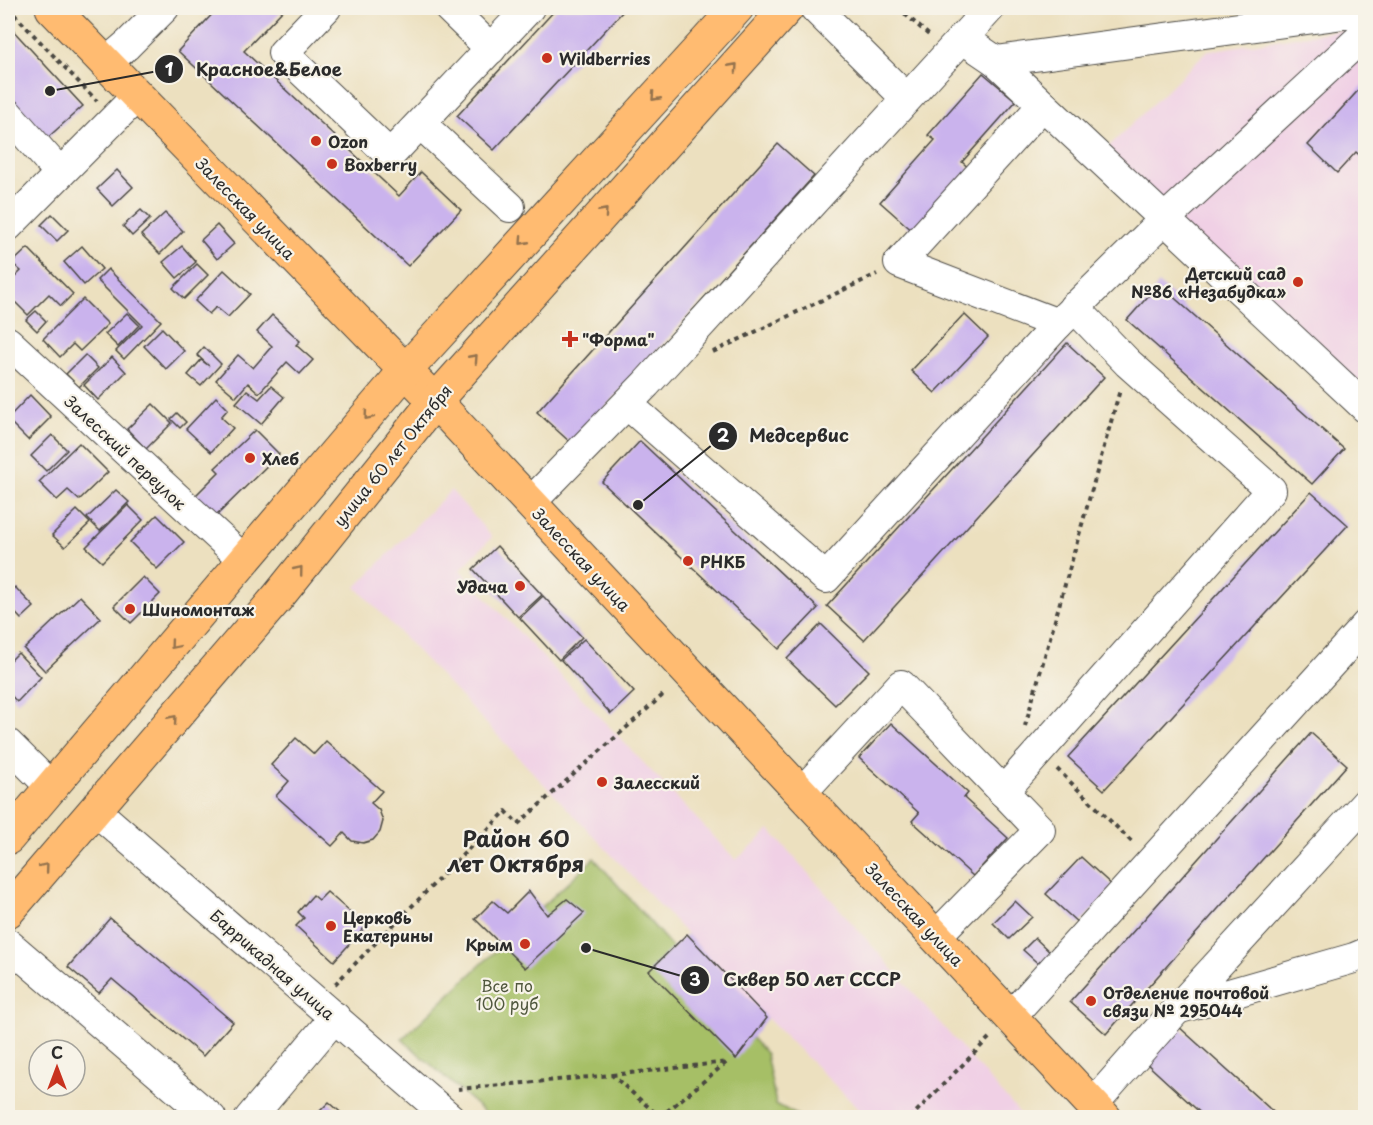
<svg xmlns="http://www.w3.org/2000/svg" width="1373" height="1125" font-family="'Playpen Sans',sans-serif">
<rect width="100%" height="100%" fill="#f7f3e8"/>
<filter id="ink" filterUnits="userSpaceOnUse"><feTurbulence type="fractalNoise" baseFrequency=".0167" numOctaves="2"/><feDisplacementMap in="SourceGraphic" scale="12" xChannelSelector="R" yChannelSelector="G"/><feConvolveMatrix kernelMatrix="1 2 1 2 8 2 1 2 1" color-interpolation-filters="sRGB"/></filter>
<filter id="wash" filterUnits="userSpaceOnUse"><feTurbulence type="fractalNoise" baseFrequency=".008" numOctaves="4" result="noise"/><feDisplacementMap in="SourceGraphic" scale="24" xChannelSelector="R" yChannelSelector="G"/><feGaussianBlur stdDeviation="1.35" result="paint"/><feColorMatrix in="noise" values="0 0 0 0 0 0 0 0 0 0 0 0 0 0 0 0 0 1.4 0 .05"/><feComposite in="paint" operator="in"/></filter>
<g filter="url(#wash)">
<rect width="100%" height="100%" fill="#ece0bf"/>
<g fill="#f0d0e5">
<polygon points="1365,26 1365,405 1096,159 1207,51"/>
<polygon points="451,490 492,537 460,570 736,860 770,830 1023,1117 867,1117 767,1018 356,587"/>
</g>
<polygon fill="#a6bf66" stroke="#687548" stroke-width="1.5" points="594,858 766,1054 776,1104 800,1117 490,1117 402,1039"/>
<g id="blocks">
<g fill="#cab3ed">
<polygon points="218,8 285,8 244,51 399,196 421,172 461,210 408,266 178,51"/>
<polygon points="557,8 626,8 494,150 457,116"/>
<polygon points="8,25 83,106 45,140 8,100"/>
<polygon points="983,73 1016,101 962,162 971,170 915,233 880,202 935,140 928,135"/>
<polygon points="1366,82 1366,161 1356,152 1337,173 1308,145"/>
<polygon points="778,144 814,176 572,444 537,412"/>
<polygon points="117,170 133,187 113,206 97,189"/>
<polygon points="141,210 150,219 132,236 123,226"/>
<polygon points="165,213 183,231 160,254 141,235"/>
<polygon points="52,214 68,230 57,241 41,225"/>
<polygon points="217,225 234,244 217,259 201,240"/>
<polygon points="82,246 102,269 84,285 64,262"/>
<polygon points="182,246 196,262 177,278 163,262"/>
<polygon points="28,248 73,294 61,306 49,294 28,315 8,295 8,284 21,271 12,263"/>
<polygon points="197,264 208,275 184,299 173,288"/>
<polygon points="108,269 161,321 124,359 116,351 142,325 97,280"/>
<polygon points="224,270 250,294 228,317 216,307 209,314 195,301"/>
<polygon points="1159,284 1344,449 1312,484 1127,320"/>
<polygon points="83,299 108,324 80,351 73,344 60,357 43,339"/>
<polygon points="36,311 46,321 37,331 26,320"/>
<polygon points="127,313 139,325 118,347 105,334"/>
<polygon points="964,314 988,337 935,393 911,371"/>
<polygon points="272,315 300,341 296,345 313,360 300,374 287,362 259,393 248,383 236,397 216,380 238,355 253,368 272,346 257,332"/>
<polygon points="162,328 184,351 166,369 144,346"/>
<polygon points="1067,343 1104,377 864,640 827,606"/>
<polygon points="204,347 221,364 201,386 188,375 201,360 209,366 197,355"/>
<polygon points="85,355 98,368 79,387 66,374"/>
<polygon points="112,357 126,372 98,400 84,385"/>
<polygon points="271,386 284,397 261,424 236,403 247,390 259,399"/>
<polygon points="30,395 51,417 28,440 8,420 8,418"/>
<polygon points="216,397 228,409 221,417 233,428 211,452 186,429"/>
<polygon points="153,404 172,423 146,449 127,429"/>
<polygon points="177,413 186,422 180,428 171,419"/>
<polygon points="255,430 279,454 213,519 193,498 219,472 215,468"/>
<polygon points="52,435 67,450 46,471 31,456"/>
<polygon points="640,441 818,608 779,649 602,482"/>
<polygon points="79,443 108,472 79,500 68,490 57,500 39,482"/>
<polygon points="116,490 129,502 100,531 87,518"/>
<polygon points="1311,492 1348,525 1104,790 1068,757"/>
<polygon points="128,505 143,520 102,562 86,547"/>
<polygon points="77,510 90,523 65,547 52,535"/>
<polygon points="157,515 184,542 157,569 130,542"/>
<polygon points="497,546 542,595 518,617 473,569"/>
<polygon points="143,577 160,594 131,623 114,606"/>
<polygon points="15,587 34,607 21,619 8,605 8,594"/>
<polygon points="80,596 101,618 45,671 24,649"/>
<polygon points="543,596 582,637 559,660 520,618"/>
<polygon points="821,624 869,671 835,705 787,659"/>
<polygon points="584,639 634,692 611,714 561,660"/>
<polygon points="18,653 41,677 17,702 8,692 8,661 9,662"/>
<polygon points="891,723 968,793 964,798 1008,838 973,876 912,821 919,813 859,758"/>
<polygon points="1311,733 1347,765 1106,1034 1070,1002"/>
<polygon points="296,738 314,754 326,741 382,791 371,803 379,810 383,821 380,832 373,840 363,843 352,841 344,833 332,846 276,796 289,781 271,765"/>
<polygon points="1081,857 1114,887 1079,924 1046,894"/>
<polygon points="529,891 547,915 567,899 584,913 525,968 475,919 493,901 507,913"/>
<polygon points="327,892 366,926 334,961 296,926 304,918 298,912 313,895 319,900"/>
<polygon points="1015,901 1032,917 1009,939 993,923"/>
<polygon points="110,918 233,1022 203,1056 112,979 99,993 68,967"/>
<polygon points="687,934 767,1018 736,1059 649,971"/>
<polygon points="1035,938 1054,956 1043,968 1023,950"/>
<polygon points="1178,1026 1280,1118 1206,1118 1145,1062"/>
<polygon points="329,1102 347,1118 313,1118"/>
</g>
</g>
</g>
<g filter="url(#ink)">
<use href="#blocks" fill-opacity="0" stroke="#484641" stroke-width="1.5"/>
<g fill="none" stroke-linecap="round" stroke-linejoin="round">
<g stroke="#484641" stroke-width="32">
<g id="minor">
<polyline points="326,8 283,53 390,155 529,8"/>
<polyline points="449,8 491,49"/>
<polyline points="815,8 906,98"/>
<polyline points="962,38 996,61 1366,408"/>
<polyline points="996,61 1366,11"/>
<polyline points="106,63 127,45 164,8"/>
<polyline points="1042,106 899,263 1058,324 1168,216 1366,33"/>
<polyline points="8,114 60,173"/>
<polyline points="421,124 510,207"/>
<polyline points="8,226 137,96"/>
<polyline points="8,342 245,561"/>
<polyline points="627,404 826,578 1058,324"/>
<polyline points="530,503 646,384 990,8"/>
<polyline points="8,744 52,788"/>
<polyline points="1003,792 1271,490 1128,363 1074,307"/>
<polyline points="801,793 901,685 1040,830 936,936"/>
<polyline points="95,810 450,1118"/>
<polyline points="8,944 211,1118"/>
<polyline points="1177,1009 1354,958 1366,953"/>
<polyline points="1011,1016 1366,625"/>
<polyline points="1093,1104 1177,1009 1366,803"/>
<polyline points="250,1118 335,1017"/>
</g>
</g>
<g stroke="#484641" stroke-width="35">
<g id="major">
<polyline points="52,8 435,401 1105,1118"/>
<polyline points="8,838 405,371 737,8"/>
<polyline points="8,911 277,598 435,401 787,8"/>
</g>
</g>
<g stroke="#484641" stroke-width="4" stroke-dasharray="4.5 4.5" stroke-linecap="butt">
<polyline points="8,8 97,101"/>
<polyline points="898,8 930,36"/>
<polyline points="713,352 877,274"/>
<polyline points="1025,726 1120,390"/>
<polyline points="1057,769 1134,844"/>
<polyline points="335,984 506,811 518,824 663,695"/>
<polyline points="612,1075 727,1062 660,1117"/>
<polyline points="458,1089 612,1075 661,1118"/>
<polyline points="910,1118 992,1035"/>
</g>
<use href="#minor" stroke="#fff" stroke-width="30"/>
<use href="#major" stroke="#ffbb71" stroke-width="33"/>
</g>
<defs><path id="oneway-chevron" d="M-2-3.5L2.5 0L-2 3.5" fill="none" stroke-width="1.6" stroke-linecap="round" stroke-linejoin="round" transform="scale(1.5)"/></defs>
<g stroke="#95734e">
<use href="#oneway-chevron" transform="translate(734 67) rotate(-48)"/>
<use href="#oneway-chevron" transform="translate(655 97) rotate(132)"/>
<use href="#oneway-chevron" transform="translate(604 212) rotate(-48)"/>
<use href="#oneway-chevron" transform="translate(523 241) rotate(132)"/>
<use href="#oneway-chevron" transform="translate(474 358) rotate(-48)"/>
<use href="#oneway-chevron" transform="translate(368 416) rotate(130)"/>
<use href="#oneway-chevron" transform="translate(299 570) rotate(-51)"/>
<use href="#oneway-chevron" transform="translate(174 645) rotate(130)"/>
<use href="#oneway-chevron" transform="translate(173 719) rotate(-49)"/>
<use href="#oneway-chevron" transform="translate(45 867) rotate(-50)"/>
</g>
</g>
<g fill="#c8321e" stroke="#f7f3e8" stroke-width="2">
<circle cx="547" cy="58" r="6"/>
<circle cx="316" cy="141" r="6"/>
<circle cx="332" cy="164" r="6"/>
<circle cx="1298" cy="282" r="6"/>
<path d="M567 330h6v6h6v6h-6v6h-6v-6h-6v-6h6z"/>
<circle cx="250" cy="458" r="6"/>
<circle cx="688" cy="561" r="6"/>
<circle cx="520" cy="586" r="6"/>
<circle cx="130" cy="609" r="6"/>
<circle cx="602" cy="782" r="6"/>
<circle cx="331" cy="926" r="6"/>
<circle cx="525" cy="944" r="6"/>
<circle cx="1091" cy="1001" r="6"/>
</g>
<g text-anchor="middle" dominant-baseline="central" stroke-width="4.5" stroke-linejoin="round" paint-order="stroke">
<g font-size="16" font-weight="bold" fill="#2b2b2b" stroke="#f7f3e8" text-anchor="start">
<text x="559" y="58">Wildberries</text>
<text x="328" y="141">Ozon</text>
<text x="344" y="164">Boxberry</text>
<text x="1286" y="273" text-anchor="end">Детский сад<tspan x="1286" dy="18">№86 «Незабудка»</tspan></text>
<text x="582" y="339">"Форма"</text>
<text x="262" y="458">Хлеб</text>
<text x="700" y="561">РНКБ</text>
<text x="508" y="586" text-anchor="end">Удача</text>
<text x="142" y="609">Шиномонтаж</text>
<text x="614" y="782">Залесский</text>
<text x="343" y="917">Церковь<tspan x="343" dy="18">Екатерины</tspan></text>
<text x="513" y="944" text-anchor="end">Крым</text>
<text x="1103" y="992">Отделение почтовой<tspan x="1103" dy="18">связи № 295044</tspan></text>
</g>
<g font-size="16" fill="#2b2b2b" stroke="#f7f3e8">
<text transform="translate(246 208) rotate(46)">Залесская улица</text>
<text transform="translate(126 452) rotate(43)">Залесский переулок</text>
<text transform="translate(392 455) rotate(-51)">улица 60 лет Октября</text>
<text transform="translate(582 559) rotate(47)">Залесская улица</text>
<text transform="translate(915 914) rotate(47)">Залесская улица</text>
<text transform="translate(273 964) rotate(41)">Баррикадная улица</text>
</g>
<g font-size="16" fill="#50573d" stroke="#f7f3e8">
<text x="507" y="985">Все по<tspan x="507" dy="18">100 руб</tspan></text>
</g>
<g font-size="22" font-weight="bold" fill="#2b2b2b" stroke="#f7f3e8">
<text x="516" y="837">Район 60<tspan x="516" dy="25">лет Октября</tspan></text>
</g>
</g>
<path fill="none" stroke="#2b2b2b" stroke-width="2" d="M50 91L169 69M638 505L723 436M586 948L695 980"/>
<g fill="#2b2b2b" stroke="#f7f3e8" stroke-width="2">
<circle cx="50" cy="91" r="6"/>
<circle cx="638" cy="505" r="6"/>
<circle cx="586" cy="948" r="6"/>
<circle cx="169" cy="69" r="15"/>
<circle cx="723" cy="436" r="15"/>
<circle cx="695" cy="980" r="15"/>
</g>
<g font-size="18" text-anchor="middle" font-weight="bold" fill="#fff">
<text x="169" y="76">1</text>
<text x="723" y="442">2</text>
<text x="695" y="986">3</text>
</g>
<g font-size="18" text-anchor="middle" font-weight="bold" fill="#2b2b2b" stroke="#f7f3e8" stroke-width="4.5" stroke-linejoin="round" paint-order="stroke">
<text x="269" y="76">Красное&amp;Белое</text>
<text x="799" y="442">Медсервис</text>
<text x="812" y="986">Сквер 50 лет СССР</text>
</g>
<rect width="1373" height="1125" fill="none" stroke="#f7f3e8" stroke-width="30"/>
<g transform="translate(57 1068)"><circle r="28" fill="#f7f3e8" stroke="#a5a39c" stroke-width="1.5"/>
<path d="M0-4.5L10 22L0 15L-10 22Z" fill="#c8321e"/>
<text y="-9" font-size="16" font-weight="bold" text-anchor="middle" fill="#2b2b2b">С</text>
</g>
</svg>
